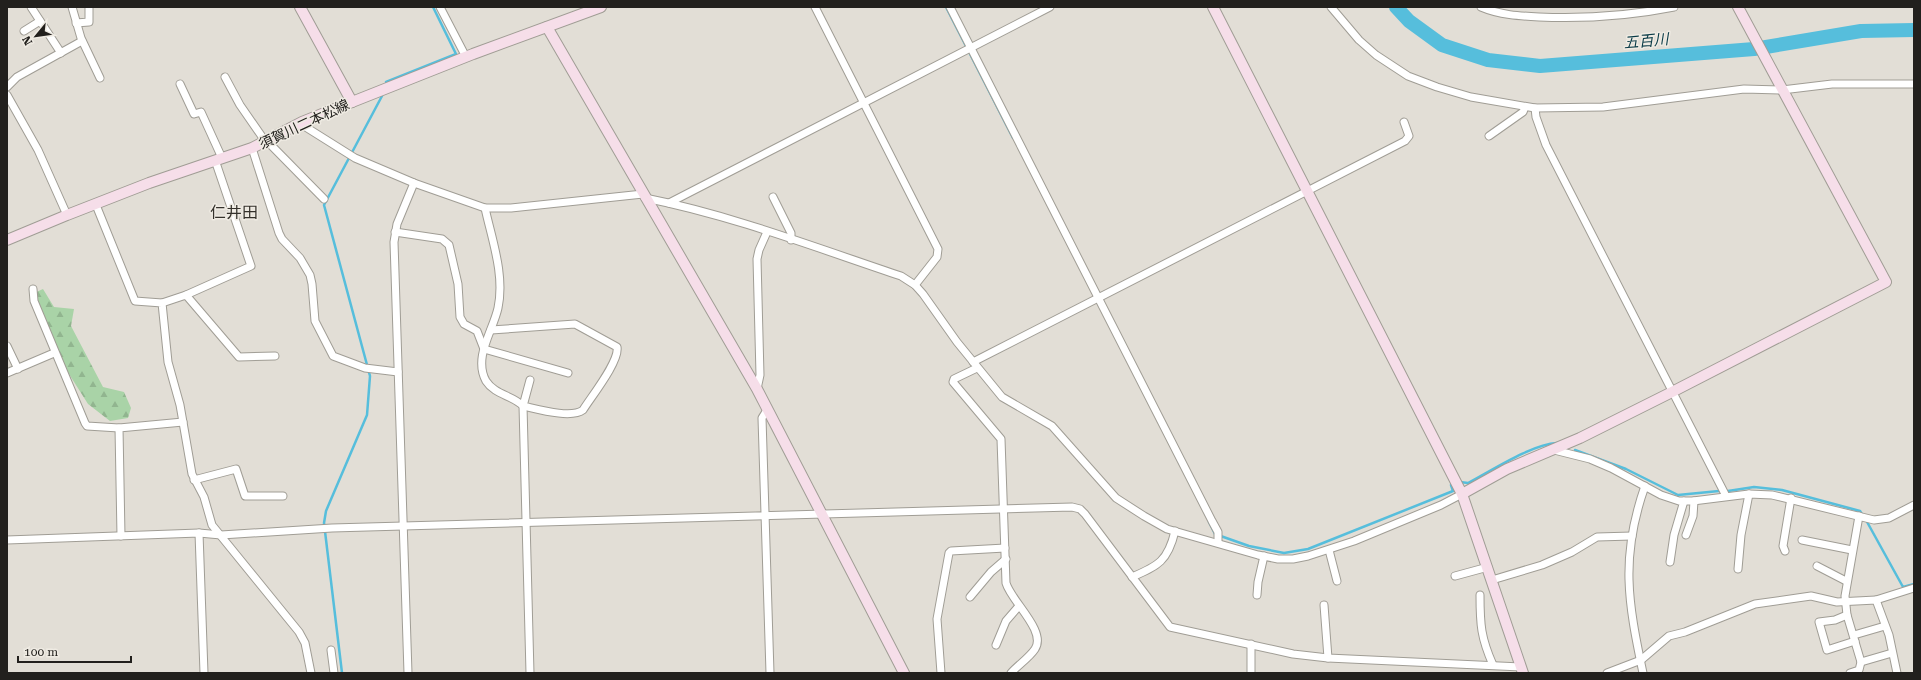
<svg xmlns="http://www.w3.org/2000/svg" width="1921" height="680" font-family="'Roboto Serif','Noto Sans JP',serif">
<defs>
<pattern id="forest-firs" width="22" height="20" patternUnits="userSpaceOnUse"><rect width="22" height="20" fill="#a9d3a7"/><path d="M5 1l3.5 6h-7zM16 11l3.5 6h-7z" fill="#91b58f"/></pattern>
</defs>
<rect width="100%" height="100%" fill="#e2ded6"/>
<polygon fill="url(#forest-firs)" points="43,289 54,307 74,309 71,326 103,387 124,392 131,408 128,418 110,421 88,404 62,363 34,293"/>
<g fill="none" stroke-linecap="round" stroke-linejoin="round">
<g stroke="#56bedc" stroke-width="2.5">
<polyline points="946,7 1013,138"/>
<polyline points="386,82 456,54 433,7"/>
<polyline points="1575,450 1626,469 1678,495 1719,491"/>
<path d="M 1460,482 L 1468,483 C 1491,471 1532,444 1557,443"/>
<polyline points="1728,491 1754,487 1782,490 1860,511 1863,516"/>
<polyline points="1866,520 1903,587 1914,584"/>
<polyline points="1209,522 1215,534 1249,546 1284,553 1308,549 1453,491 1451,485"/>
<polyline points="342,673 324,523 326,511 367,415 370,376 324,205 382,96"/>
</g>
<polyline stroke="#56bedc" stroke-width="14" points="1396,7 1409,21 1442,45 1488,60 1540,66 1754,49 1861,31 1914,30"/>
<g stroke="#a09d95" stroke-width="9">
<g id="street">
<polyline points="31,7 61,53"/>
<polyline points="72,7 81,38 100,78"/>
<polyline points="440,7 466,57"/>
<polyline points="815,7 938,249 937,257 915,285"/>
<polyline points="950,7 1212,521 1218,532 1218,542"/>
<polyline points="1331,7 1359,40 1376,55 1408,76 1437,87 1471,97 1535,108 1603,107 1744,89 1782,90 1832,84 1914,84"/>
<path d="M 1481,7 C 1500,15 1519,16 1539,17 C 1585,19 1629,16 1674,7"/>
<polyline points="76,23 89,22 89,7"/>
<polyline points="24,31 40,21"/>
<polyline points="225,77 240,105 265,141"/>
<polyline points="180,84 194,114 201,112 222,158"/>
<polyline points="7,87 17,77 82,41"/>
<polyline points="7,95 38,150 67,215"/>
<polyline points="1535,108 1536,117 1546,145 1726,496"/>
<polyline points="302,122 304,126 355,158 414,183 485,208 511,208 643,194"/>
<polyline points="1489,136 1523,112 1525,107"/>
<polyline points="266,140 324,199"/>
<polyline points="252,148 279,233 282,239 300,258 310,275 312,284 315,321 333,356 365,368 398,372"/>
<polyline points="773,197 791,233 791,240"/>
<path d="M 645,198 C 731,215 817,248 901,276 L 915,285 L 923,294 L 957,342 L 1002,397 L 1052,426 L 1116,498 L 1144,516 L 1167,529 L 1258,555 L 1278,559 L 1293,559 L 1308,556 L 1354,541 L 1441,505 L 1462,494"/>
<polyline points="669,203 1050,7"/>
<polyline points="96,205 135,301 162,303 168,362 180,405 192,474 204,497 212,525 299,632 305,643 311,673"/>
<path d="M 485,208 C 492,240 505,275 498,308 C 493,331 473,357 486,381 C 495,395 512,395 523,406 L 530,673"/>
<polyline points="395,232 442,239 449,245 458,284 460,317 464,324 477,331 484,349 568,373"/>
<polyline points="33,289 34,301 85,423 87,426 119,428"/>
<polyline points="186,295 251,266 215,160"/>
<polyline points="162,303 186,295 239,357 275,356"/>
<path d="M 491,330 L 575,324 L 617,347 C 620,361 591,397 583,410 C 571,419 537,409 523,406 L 530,380"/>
<polyline points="7,346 18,369"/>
<polyline points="973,362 1405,141 1409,136 1404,122"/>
<path d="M 977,368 L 954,379 L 953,382 L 1001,439 L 1006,583 C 1011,601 1047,631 1035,649 C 1029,658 1018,665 1011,673"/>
<polyline points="7,373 54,353"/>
<polyline points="757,389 760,375 757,259 759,250 767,232"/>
<polyline points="767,410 762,418 770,673"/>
<polyline points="1554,450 1590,459 1611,468 1661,495 1679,501 1693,501 1749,494 1772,495 1874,520 1889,518 1914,505"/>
<polyline points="194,480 236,469 245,496 283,496"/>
<polyline points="199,533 204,673"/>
<polyline points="1686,535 1693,516 1694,501"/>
<polyline points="121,536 119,428 183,422"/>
<polyline points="7,540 199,533 221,535 332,528 1072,507 1080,509 1085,514 1170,627 1293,654 1328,658 1521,667"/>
<polyline points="1802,540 1852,550"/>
<polyline points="1329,550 1337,581"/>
<polyline points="1785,551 1783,546 1791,498"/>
<polyline points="1670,562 1674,535 1684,501"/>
<polyline points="1817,566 1846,581"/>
<polyline points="1738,569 1741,535 1749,494"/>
<polyline points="1455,576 1488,567"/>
<path d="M 1132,577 C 1158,566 1168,561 1175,531"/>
<polyline points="1492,580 1542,565 1572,552 1597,537 1632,536"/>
<polyline points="1257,595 1258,582 1264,556"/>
<path d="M 1480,595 C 1480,625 1481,638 1493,665"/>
<polyline points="970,597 991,572 1006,559"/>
<polyline points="1876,600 1914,588"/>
<polyline points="1324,605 1328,658"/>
<polyline points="1847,615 1835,620 1819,622 1827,650 1855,641"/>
<polyline points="1854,635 1885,626"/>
<polyline points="1251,644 1251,673"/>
<polyline points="996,645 1006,621 1019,606"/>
<polyline points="331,650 334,673"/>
<polyline points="1861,662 1892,653"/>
<polyline points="408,673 394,242 397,224 414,183"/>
<polyline points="941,673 937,619 949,553 951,551 1005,548"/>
<polyline points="1607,673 1641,660 1669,636 1685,632 1755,604 1811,596 1837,602 1876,600 1889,635 1897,673"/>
<path d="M 1643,673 C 1628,602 1620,557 1645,486"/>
<polyline points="1850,673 1859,670 1861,662 1847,615 1845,596 1859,516"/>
</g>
</g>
<g stroke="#a09d95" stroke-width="12">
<g id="secondary">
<polyline points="300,7 352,102"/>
<polyline points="1213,7 1462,494 1523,673"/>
<polyline points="547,27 757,389 904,673"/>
<polyline points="7,240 67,215 149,183 252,148 302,122 352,102 473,54 601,7"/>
<polyline points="1462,494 1507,469 1580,438 1672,392 1886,282 1738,7"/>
</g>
</g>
<use href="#street" stroke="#fff" stroke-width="7"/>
<use href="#secondary" stroke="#f6dee9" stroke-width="10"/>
</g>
<g text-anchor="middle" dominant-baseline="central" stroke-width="3" stroke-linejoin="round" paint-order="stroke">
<g font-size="14" fill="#22201d" stroke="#efebe3">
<text transform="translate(304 124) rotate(-25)">須賀川二本松線</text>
</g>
<g font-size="15" font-style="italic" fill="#093a46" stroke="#efebe3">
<text transform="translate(1646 41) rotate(-5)">五百川</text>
</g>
<g font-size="16" fill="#34312b" stroke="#efebe3">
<text x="234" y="212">仁井田</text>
</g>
</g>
<rect width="1921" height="680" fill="none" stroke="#22201d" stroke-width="16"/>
<g transform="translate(36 36) rotate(241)" stroke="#efebe3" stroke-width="3" paint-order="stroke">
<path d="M0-3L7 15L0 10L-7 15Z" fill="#22201d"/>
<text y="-6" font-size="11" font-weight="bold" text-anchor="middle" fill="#22201d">N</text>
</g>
<path d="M18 656v6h113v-6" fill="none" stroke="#22201d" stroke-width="2"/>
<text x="24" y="656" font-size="12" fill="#22201d" stroke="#efebe3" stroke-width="3" paint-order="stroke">100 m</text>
</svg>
